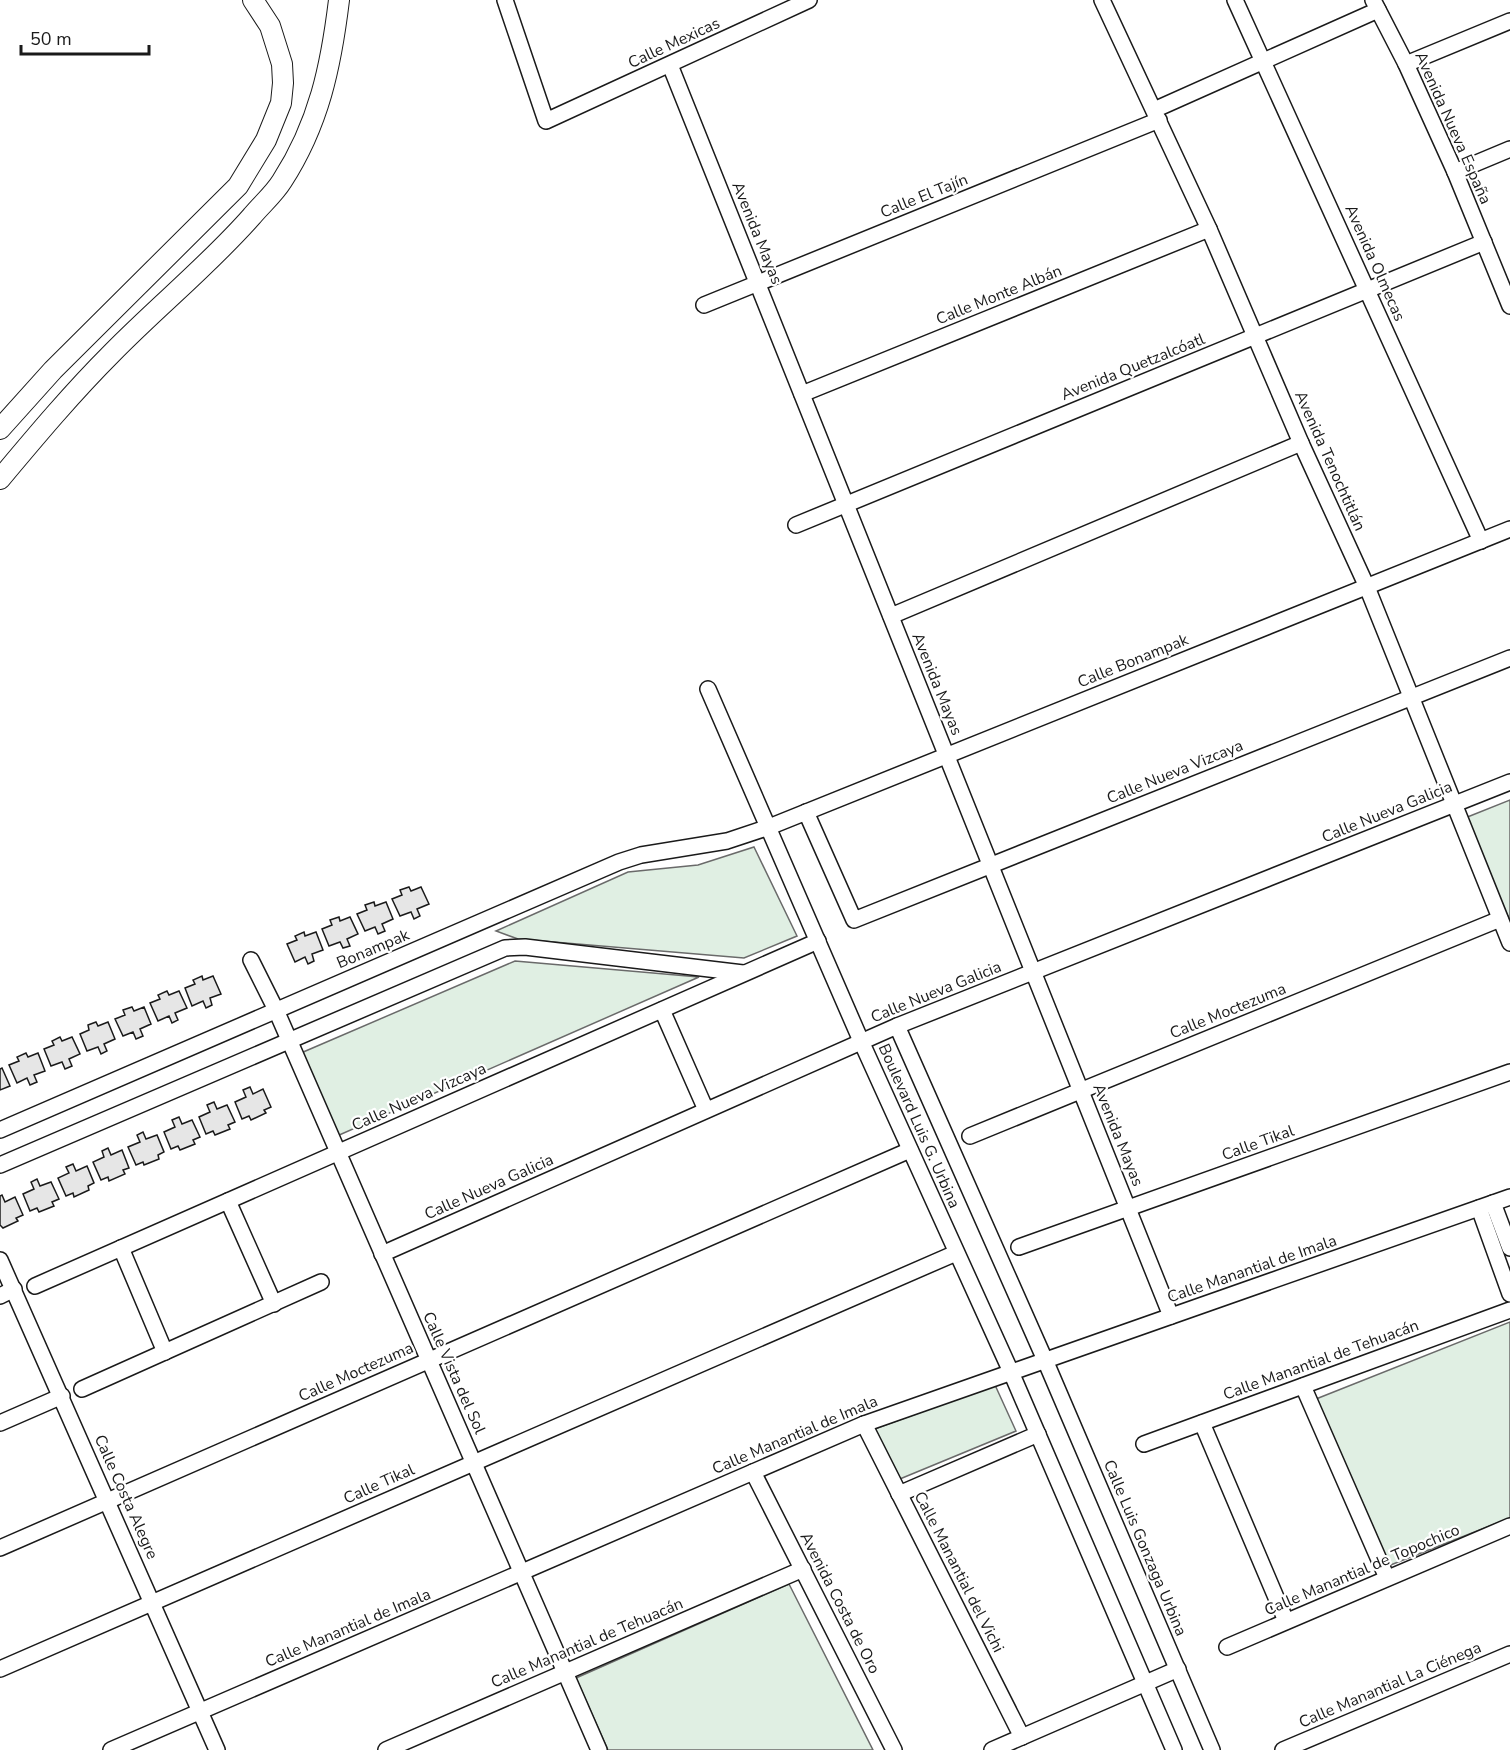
<svg xmlns="http://www.w3.org/2000/svg" width="1510" height="1750" font-family="'Nunito Sans',sans-serif">
<rect width="100%" height="100%" fill="#fff"/>
<g fill="#e0efe3" stroke="#6a6a6a" stroke-width="1.5">
<polygon points="1510,800 1510,931 1465,818"/>
<polygon points="754,847 797,936 744,958 518,939 496,931 628,872 698,865"/>
<polygon points="515,961 699,977 337,1136 301,1053"/>
<polygon points="1510,1322 1510,1518 1383,1568 1316,1399"/>
<polygon points="995,1385 1016,1431 895,1481 869,1431"/>
<polygon points="789,1584 873,1750 608,1750 576,1678"/>
</g>
<g fill="#e6e6e6" stroke="#1a1a1a" stroke-width="1.5">
<polygon points="409,887 411,891 421,887 429,904 417,909 420,916 414,919 411,912 400,916 392,899 402,895 400,890"/>
<polygon points="374,902 375,906 386,902 393,919 382,924 385,931 378,934 375,927 365,931 357,914 367,910 365,905"/>
<polygon points="339,917 340,921 350,917 358,934 347,939 350,946 343,948 340,942 329,946 322,929 332,925 330,920"/>
<polygon points="304,932 305,936 316,932 323,950 312,954 314,961 308,964 305,957 295,962 287,944 297,940 295,936"/>
<polygon points="202,976 203,980 213,976 221,994 210,998 212,1005 206,1008 203,1001 192,1006 185,988 195,984 193,980"/>
<polygon points="167,991 169,995 179,991 187,1008 175,1013 178,1020 172,1023 169,1016 158,1021 150,1003 160,999 158,995"/>
<polygon points="132,1007 134,1011 144,1007 151,1024 140,1029 143,1036 136,1039 133,1032 123,1036 115,1019 125,1015 123,1010"/>
<polygon points="96,1022 98,1026 108,1022 115,1039 104,1044 107,1051 101,1054 98,1047 87,1051 80,1034 89,1030 88,1025"/>
<polygon points="60,1037 62,1041 72,1037 80,1054 69,1059 72,1066 65,1069 62,1062 51,1066 44,1049 54,1045 52,1041"/>
<polygon points="26,1053 28,1057 38,1053 45,1071 34,1075 37,1082 30,1085 27,1078 17,1083 9,1065 19,1061 17,1057"/>
<polygon points="2,1068 10,1086 0,1090 0,1069"/>
<polygon points="250,1087 253,1094 263,1089 271,1107 264,1110 266,1113 251,1120 249,1116 242,1119 235,1102 246,1097 243,1090"/>
<polygon points="214,1102 217,1109 227,1105 235,1122 228,1125 230,1129 215,1135 213,1131 206,1134 199,1117 210,1112 207,1105"/>
<polygon points="179,1117 182,1124 192,1120 200,1137 193,1140 195,1144 180,1150 178,1146 171,1149 164,1132 175,1127 172,1120"/>
<polygon points="143,1132 146,1139 157,1135 164,1152 158,1155 159,1159 144,1165 143,1162 136,1165 128,1147 140,1142 137,1135"/>
<polygon points="108,1148 111,1155 122,1150 129,1168 123,1170 125,1174 109,1181 108,1177 101,1180 93,1162 104,1157 102,1151"/>
<polygon points="73,1164 76,1171 87,1166 94,1183 88,1186 89,1190 74,1197 73,1193 66,1196 58,1178 69,1173 66,1167"/>
<polygon points="37,1179 40,1186 51,1182 59,1199 52,1202 54,1206 39,1212 37,1208 30,1211 23,1194 34,1189 31,1182"/>
<polygon points="2,1195 5,1202 15,1197 23,1215 16,1218 18,1221 3,1228 0,1225 0,1196"/>
</g>
<g fill="none" stroke-linecap="round" stroke-linejoin="round">
<g stroke="#1a1a1a" stroke-width="18">
<g id="minor">
<polyline points="505,0 546,121 809,0"/>
<polyline points="1102,0 1209,229 1301,443 1367,587 1510,943"/>
<polyline points="1235,0 1481,541"/>
<polyline points="1373,0 1406,64 1455,172 1510,306"/>
<polyline points="1406,64 1510,21"/>
<polyline points="670,65 1171,1316"/>
<polyline points="1154,110 1378,10"/>
<polyline points="1455,172 1510,149"/>
<polyline points="704,305 1159,120"/>
<polyline points="802,394 1209,229"/>
<polyline points="796,525 1484,242"/>
<polyline points="891,616 1301,443"/>
<polyline points="708,689 861,1041 1011,1372 1174,1750"/>
<polyline points="806,812 854,920 1510,658"/>
<polyline points="251,960 276,1010 599,1750"/>
<polyline points="662,1010 706,1110"/>
<polyline points="897,1026 1045,1360 1212,1750"/>
<polyline points="0,1130 619,862 641,855 727,841 769,827 1510,529"/>
<polyline points="970,1136 1500,919"/>
<polyline points="0,1165 505,948 525,947 743,973"/>
<polyline points="228,1201 274,1304"/>
<polyline points="1493,1203 1510,1248"/>
<polyline points="1479,1208 1510,1294"/>
<polyline points="1019,1247 1510,1072"/>
<polyline points="121,1248 165,1352"/>
<polyline points="382,1254 897,1026 1510,782"/>
<polyline points="0,1260 217,1750"/>
<polyline points="35,1286 818,941"/>
<polyline points="0,1296 14,1289"/>
<polyline points="1303,1386 1387,1578"/>
<polyline points="82,1389 321,1282"/>
<polyline points="0,1423 62,1396"/>
<polyline points="1202,1423 1286,1621"/>
<polyline points="864,1424 1022,1737"/>
<polyline points="1144,1444 1510,1310"/>
<polyline points="753,1472 894,1750"/>
<polyline points="899,1494 1038,1434"/>
<polyline points="0,1548 910,1150"/>
<polyline points="1227,1647 1510,1526"/>
<polyline points="0,1669 956,1253"/>
<polyline points="111,1750 864,1424 1510,1197"/>
<polyline points="386,1750 803,1569"/>
<polyline points="992,1750 1178,1669"/>
<polyline points="1283,1750 1510,1654"/>
</g>
</g>
<g stroke="#1a1a1a" stroke-width="22">
<g id="tertiary">
<polyline points="0,429 53,370 238,186 266,140 281,103 283,83 282,64 270,26 253,0"/>
<path d="M 0,479 C 36,436 72,393 112,353 C 158,306 209,265 252,216 C 262,204 274,194 282,181 C 319,124 331,66 339,0"/>
</g>
</g>
<use href="#minor" stroke="#fff" stroke-width="15"/>
<use href="#tertiary" stroke="#fff" stroke-width="20"/>
</g>
<g text-anchor="middle" dominant-baseline="central" stroke-width="4.5" stroke-linejoin="round" paint-order="stroke">
<g font-size="16" fill="#1a1a1a" stroke="#fff">
<text transform="translate(674 43) rotate(-25)">Calle Mexicas</text>
<text transform="translate(1453 128) rotate(66)">Avenida Nueva España</text>
<text transform="translate(924 196) rotate(-22)">Calle El Tajín</text>
<text transform="translate(757 233) rotate(68)">Avenida Mayas</text>
<text transform="translate(1375 263) rotate(66)">Avenida Olmecas</text>
<text transform="translate(999 295) rotate(-22)">Calle Monte Albán</text>
<text transform="translate(1133 367) rotate(-22)">Avenida Quetzalcóatl</text>
<text transform="translate(1330 461) rotate(66)">Avenida Tenochtitlán</text>
<text transform="translate(1133 661) rotate(-22)">Calle Bonampak</text>
<text transform="translate(937 684) rotate(68)">Avenida Mayas</text>
<text transform="translate(1175 772) rotate(-22)">Calle Nueva Vizcaya</text>
<text transform="translate(1387 812) rotate(-22)">Calle Nueva Galicia</text>
<text transform="translate(373 949) rotate(-23)">Bonampak</text>
<text transform="translate(936 992) rotate(-22)">Calle Nueva Galicia</text>
<text transform="translate(1228 1011) rotate(-22)">Calle Moctezuma</text>
<text transform="translate(419 1097) rotate(-24)">Calle Nueva Vizcaya</text>
<text transform="translate(919 1126) rotate(66)">Boulevard Luis G. Urbina</text>
<text transform="translate(1118 1135) rotate(68)">Avenida Mayas</text>
<text transform="translate(1258 1143) rotate(-20)">Calle Tikal</text>
<text transform="translate(489 1187) rotate(-24)">Calle Nueva Galicia</text>
<text transform="translate(1252 1269) rotate(-19)">Calle Manantial de Imala</text>
<text transform="translate(1321 1360) rotate(-20)">Calle Manantial de Tehuacán</text>
<text transform="translate(356 1372) rotate(-24)">Calle Moctezuma</text>
<text transform="translate(454 1373) rotate(66)">Calle Vista del Sol</text>
<text transform="translate(795 1435) rotate(-23)">Calle Manantial de Imala</text>
<text transform="translate(379 1484) rotate(-24)">Calle Tikal</text>
<text transform="translate(126 1497) rotate(66)">Calle Costa Alegre</text>
<text transform="translate(1145 1548) rotate(67)">Calle Luis Gonzaga Urbina</text>
<text transform="translate(1362 1570) rotate(-23)">Calle Manantial de Topochico</text>
<text transform="translate(959 1572) rotate(63)">Calle Manantial del Vichi</text>
<text transform="translate(840 1603) rotate(63)">Avenida Costa de Oro</text>
<text transform="translate(348 1628) rotate(-23)">Calle Manantial de Imala</text>
<text transform="translate(587 1643) rotate(-23)">Calle Manantial de Tehuacán</text>
<text transform="translate(1390 1685) rotate(-23)">Calle Manantial La Ciénega</text>
</g>
</g>
<path d="M21 45v9h128v-9" fill="none" stroke="#1a1a1a" stroke-width="3"/>
<text x="30" y="45" font-size="18" fill="#1a1a1a" stroke="#ffffff" stroke-width="4.5" paint-order="stroke">50 m</text>
</svg>
